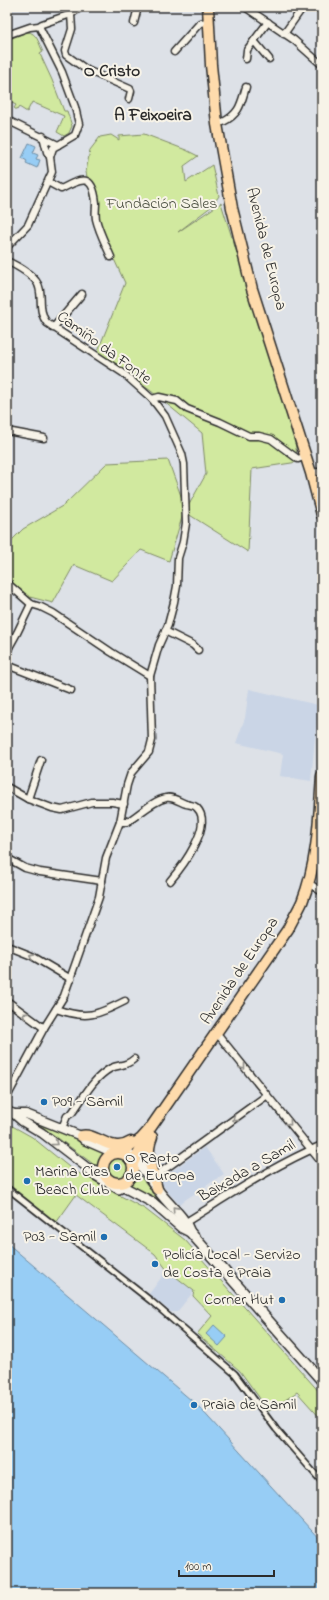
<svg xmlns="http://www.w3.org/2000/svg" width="329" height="1600" font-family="'Indie Flower',sans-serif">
<rect width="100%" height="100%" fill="#dde1e7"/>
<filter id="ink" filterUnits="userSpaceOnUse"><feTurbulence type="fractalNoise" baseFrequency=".025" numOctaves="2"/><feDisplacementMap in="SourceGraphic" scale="8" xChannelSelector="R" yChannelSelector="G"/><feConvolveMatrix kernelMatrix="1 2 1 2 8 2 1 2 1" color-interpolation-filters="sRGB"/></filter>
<g filter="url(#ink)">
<g fill="#cad5e6">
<polygon points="249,689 318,705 311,781 280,776 283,754 236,743 245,718"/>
<polygon points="205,1147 224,1174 179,1204 166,1190 160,1180"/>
<polygon points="167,1270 194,1291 177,1312 171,1312 149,1294"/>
</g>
<g fill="#d1e99f" stroke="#7e8a65">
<path d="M 27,32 C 37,32 39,44 43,52 L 40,54 L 52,80 L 64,111 L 67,111 L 72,126 L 69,133 L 64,136 L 57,132 L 64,116 L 32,102 L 27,112 L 19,107 L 17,110 L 14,108 L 16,105 L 12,103 L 9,93 L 7,92 L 7,40 Z"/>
<polygon points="144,134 186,150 198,156 184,166 186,182 212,165 219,196 212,206 178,232 221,203 293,429 298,462 252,469 248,552 185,512 206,474 202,433 151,391 97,353 125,283 96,220 86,172 90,150 100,137 111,135 119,140 119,136"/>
<polygon points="168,460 185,507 169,561 141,550 112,581 74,565 53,603 18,594 7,582 7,545 23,529 64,505 107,463"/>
<polygon points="18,1115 108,1152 102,1159 100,1169 44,1128"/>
<polygon points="7,1123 32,1137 74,1171 118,1191 117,1194 145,1209 185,1240 322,1395 322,1420 297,1392 269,1411 240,1371 197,1334 212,1316 193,1296 194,1291 167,1270 155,1254 76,1195 56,1223 30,1204 31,1203 7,1183"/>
<circle cx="118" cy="1168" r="11"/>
<polygon points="137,1173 164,1204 163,1205 128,1184 133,1179"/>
</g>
<g fill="#97cdf5" stroke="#6c8ca4">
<polygon points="29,143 36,146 33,153 38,155 36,159 40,160 37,168 26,163 27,161 22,158"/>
<polygon points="7,1243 198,1406 322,1542 322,1593 7,1593"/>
<polygon points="214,1325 227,1337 219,1346 206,1334"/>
</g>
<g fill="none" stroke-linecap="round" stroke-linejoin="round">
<g stroke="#2b2b2b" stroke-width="8">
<polyline id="pedestrian" points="7,1188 151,1301 235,1374 276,1429 322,1482"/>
</g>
<g stroke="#2b2b2b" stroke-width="9">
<g id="minor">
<polyline points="245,7 294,40 322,65"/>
<polyline points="71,14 72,29 65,51 66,55 87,70 130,89 131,91 129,99"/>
<polyline points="134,23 138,7"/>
<polyline points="284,34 303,7"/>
<polyline points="7,35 30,27 39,26 42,24 71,14 81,7"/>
<polyline points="254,41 269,59"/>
<polyline points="174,52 200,23 208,22"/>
<polyline points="246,59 247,50 268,22"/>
<polyline points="7,120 58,145"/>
<path d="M 223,122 C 240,114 241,103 246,87"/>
<polyline points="43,136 47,152 50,157"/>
<path d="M 48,182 L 61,189 C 82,178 93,173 96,203 C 96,208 95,214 96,219 C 99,232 106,245 111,257"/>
<polyline points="7,247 28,225 52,172 50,157 53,148 75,135 79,124 75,107 62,72 39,26"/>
<path d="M 7,261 C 17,266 29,272 36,281 C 45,292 36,309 47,323 L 123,373 L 152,399"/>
<polyline points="53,328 82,294"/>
<polyline points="7,431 44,438"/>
<polyline points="317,472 322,472"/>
<polyline points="7,583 31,604 41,607 53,613 111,652 150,676"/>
<polyline points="165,631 193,645 198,650"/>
<polyline points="7,651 17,633 31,604"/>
<polyline points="7,665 71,690"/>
<polyline points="41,760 28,799 52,808 62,810 92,802 112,802 124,804"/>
<polyline points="7,787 28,799"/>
<path d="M 120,822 L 127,822 C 139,815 152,801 166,798 C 172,796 180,802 186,804 C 190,805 195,805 197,808 C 214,825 182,867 170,881"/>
<polyline points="7,858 25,868 40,872 102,881"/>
<polyline points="313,886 322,892"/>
<polyline points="7,946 32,956 71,979"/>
<polyline points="7,1001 44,1028"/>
<path d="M 56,1009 C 87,1020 97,1015 125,1001"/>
<polyline points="220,1037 322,1163"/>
<polyline points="7,1097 44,1028 64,996 99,897 106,858 120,822 127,785 131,773 149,752 152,740 150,676 159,645 168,625 174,602 177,586 178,558 183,542 186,523 184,464 182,454 165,416 152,399 159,397 177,401 187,409 220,422 249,436 259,436 271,439 298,459 306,456"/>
<path d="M 62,1128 L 67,1116 L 72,1113 C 84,1097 93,1078 111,1068 C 120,1064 125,1067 134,1059"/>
<polyline points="154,1177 266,1096"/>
<path d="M 186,1222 C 230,1195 274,1165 322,1145"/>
</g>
</g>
<g stroke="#2b2b2b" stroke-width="11">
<g id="tertiary">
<polyline points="7,1111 14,1114 22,1121 42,1133 89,1169 95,1170"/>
<polyline points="14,1114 26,1114 86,1138"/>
<polyline points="82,1137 84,1140 114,1153"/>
</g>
</g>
<g stroke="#2b2b2b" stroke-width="12">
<g id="secondary">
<path d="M 124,1151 C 141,1161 150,1180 161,1194 C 171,1207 184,1216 190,1232 L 322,1381"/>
<polyline points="89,1169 92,1173 119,1189"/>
<polyline points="116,1183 152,1202 182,1228 190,1232"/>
</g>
</g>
<g stroke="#2b2b2b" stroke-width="13">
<g id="primary">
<polyline points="208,7 211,65 217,124 232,208 252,289 311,473 322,515"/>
<path d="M 81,1136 C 97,1132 111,1155 131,1142"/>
<path d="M 152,1137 C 144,1156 153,1171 157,1189"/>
<circle cx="118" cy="1168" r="15"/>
<path d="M 121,1153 L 141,1139 L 149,1130 L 288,929 C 292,920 298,911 302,902 C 318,862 319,818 322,776"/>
<polyline points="133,1163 149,1135"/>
</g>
</g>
<use href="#pedestrian" stroke="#f7f3e8" stroke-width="4.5"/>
<use href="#minor" stroke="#f7f3e8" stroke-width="6"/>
<use href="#tertiary" stroke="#f7f3e8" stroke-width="8"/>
<use href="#secondary" stroke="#f7f3e8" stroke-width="9"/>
<use href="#primary" stroke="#fedbac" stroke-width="10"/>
</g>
<defs><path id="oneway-chevron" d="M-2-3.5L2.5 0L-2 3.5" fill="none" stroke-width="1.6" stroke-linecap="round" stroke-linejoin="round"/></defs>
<g stroke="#918f8a">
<use href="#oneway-chevron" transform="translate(32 956) rotate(-153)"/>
<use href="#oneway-chevron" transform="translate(25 1015) rotate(-144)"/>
<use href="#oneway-chevron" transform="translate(243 1067) rotate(52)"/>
<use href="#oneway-chevron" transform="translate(235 1119) rotate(144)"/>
<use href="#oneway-chevron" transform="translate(289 1123) rotate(50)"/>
<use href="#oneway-chevron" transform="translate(55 1143) rotate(37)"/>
<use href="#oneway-chevron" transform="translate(175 1209) rotate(-132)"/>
</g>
</g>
<g fill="#1f6fb2" stroke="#f7f3e8" stroke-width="1.5">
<circle cx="44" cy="1102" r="4"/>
<circle cx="117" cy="1167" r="4"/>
<circle cx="27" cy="1181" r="4"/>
<circle cx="104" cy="1237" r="4"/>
<circle cx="155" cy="1264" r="4"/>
<circle cx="282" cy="1300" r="4"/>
<circle cx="194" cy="1405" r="4"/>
</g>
<g text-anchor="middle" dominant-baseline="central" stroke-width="4" stroke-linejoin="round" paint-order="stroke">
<g font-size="16" fill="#4c5142" stroke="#f7f3e8">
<text x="162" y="204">Fundación Sales</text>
</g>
<g font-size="16" fill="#2b2b2b" stroke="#f7f3e8">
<text transform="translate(266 249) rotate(76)">Avenida de Europa</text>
<text transform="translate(104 348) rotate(36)">Camiño da Fonte</text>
<text transform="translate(240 971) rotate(-56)">Avenida de Europa</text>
<text transform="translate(247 1171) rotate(-30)">Baixada a Samil</text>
</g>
<g font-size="16" fill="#2b2b2b" stroke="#f7f3e8" text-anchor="start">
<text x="52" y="1102">P09 - Samil</text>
<text x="125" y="1158">O Rapto<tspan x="125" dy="18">de Europa</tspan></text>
<text x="35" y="1172">Marina Cies<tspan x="35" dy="18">Beach Club</tspan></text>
<text x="96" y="1237" text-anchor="end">P03 - Samil</text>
<text x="163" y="1255">Policía Local - Servizo<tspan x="163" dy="18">de Costa e Praia</tspan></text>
<text x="274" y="1300" text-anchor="end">Corner Hut</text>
<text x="202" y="1405">Praia de Samil</text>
</g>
<g font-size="17" font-weight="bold" fill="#2b2b2b" stroke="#f7f3e8">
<text x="112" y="71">O Cristo</text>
<text x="153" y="115">A Feixoeira</text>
</g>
</g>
<rect width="329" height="1600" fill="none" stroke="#f7f3e8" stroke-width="24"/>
<rect x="12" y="12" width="305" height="1576" fill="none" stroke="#2b2b2b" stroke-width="1.5" filter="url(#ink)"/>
<path d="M179 1570v6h95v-6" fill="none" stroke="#2b2b2b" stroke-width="2"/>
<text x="185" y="1570" font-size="12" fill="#2b2b2b" stroke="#f7f3e8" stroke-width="3" paint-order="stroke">100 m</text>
</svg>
